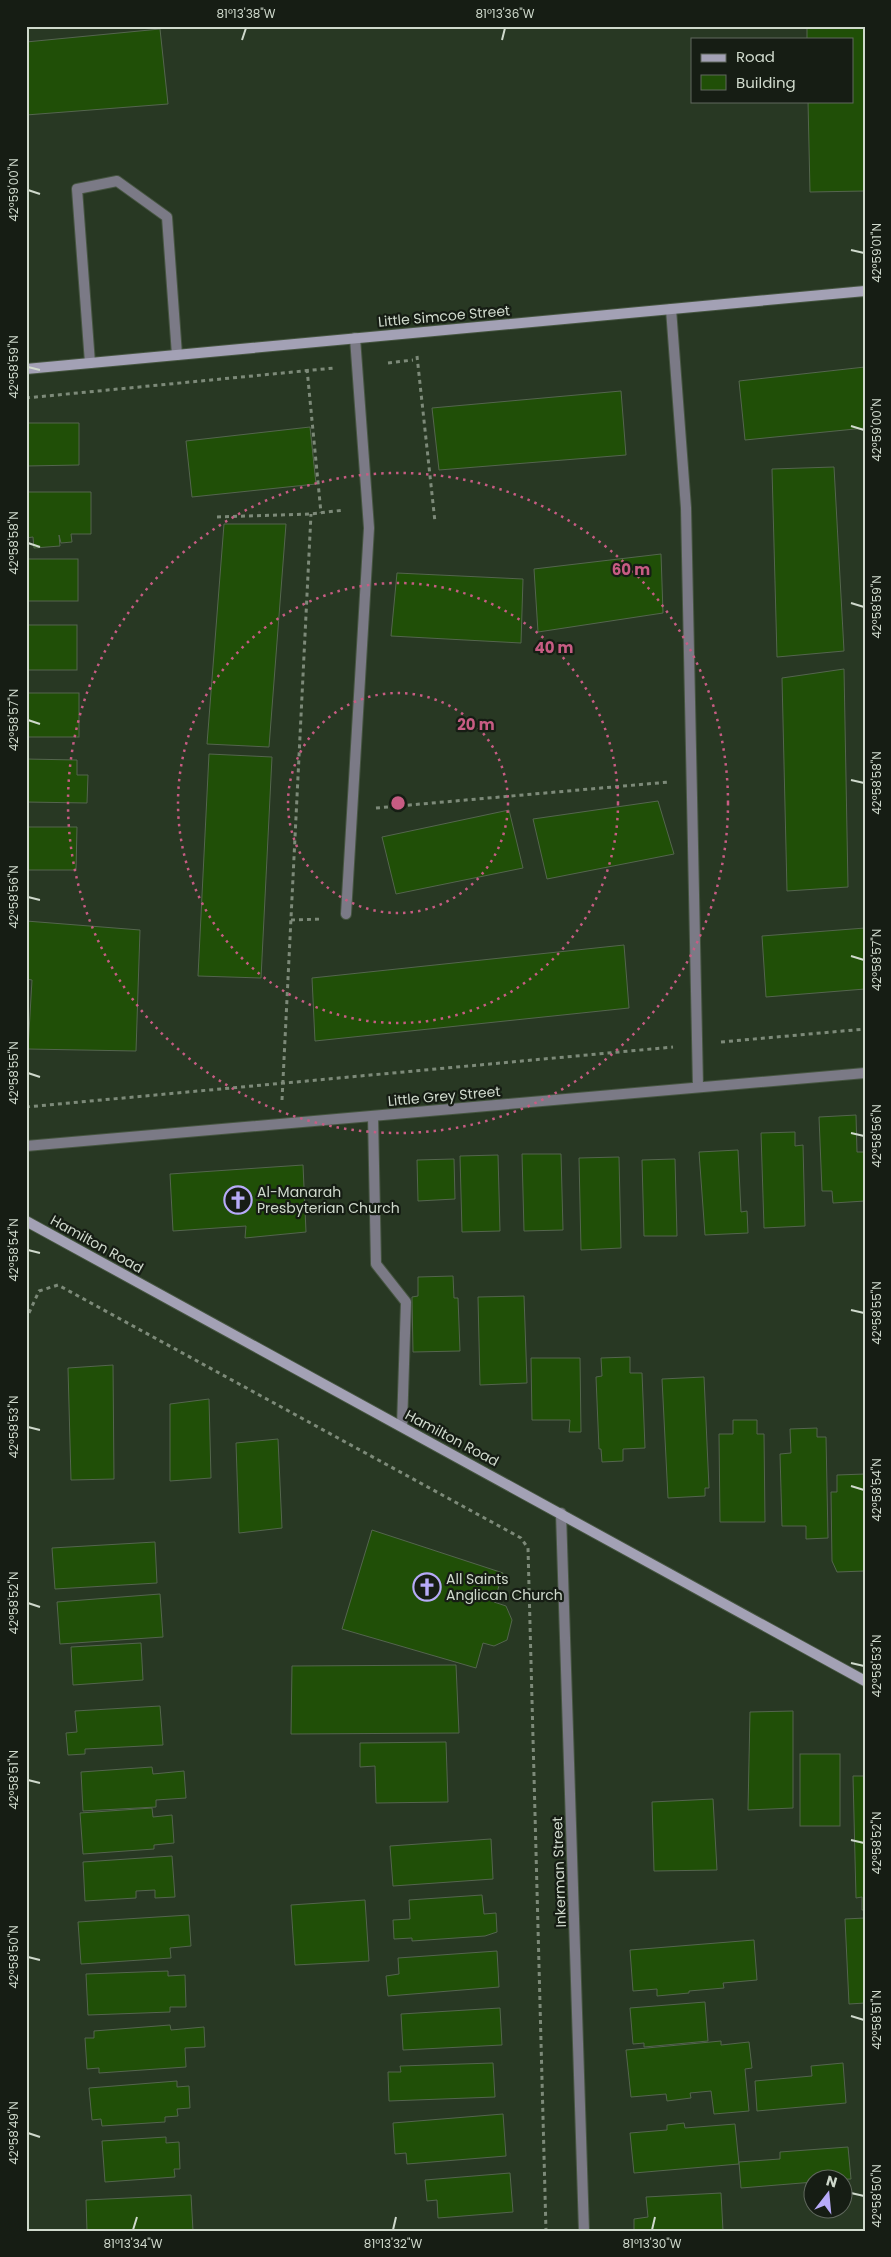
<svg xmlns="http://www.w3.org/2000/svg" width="891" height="2257" font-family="Poppins,sans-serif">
<rect width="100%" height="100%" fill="#283823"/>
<g fill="#204f07" stroke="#54654e">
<polygon points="807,26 865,26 865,191 810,192 808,101 852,101 852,39 807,39"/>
<polygon points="160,29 168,104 26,115 26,42"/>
<polygon points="865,367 865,428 745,440 739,381"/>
<polygon points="621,391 626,455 439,470 432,408"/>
<polygon points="26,423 79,423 79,465 26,466"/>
<polygon points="310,427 316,484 192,497 186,441"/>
<polygon points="834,467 844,651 777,657 772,469"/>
<polygon points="26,492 91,492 91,534 71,534 72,542 61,543 59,535 60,546 34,548 33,537 26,538"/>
<polygon points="224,524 286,524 269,747 207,744"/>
<polygon points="661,554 663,613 538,632 534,569"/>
<rect x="26" y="559" width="52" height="42"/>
<polygon points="397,573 523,579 521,643 391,636"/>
<rect x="26" y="625" width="51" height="45"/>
<polygon points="844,669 848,887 787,891 782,678"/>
<rect x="26" y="693" width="53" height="44"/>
<polygon points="209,754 272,757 261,978 198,976"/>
<polygon points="26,759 77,760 77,775 88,775 87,803 26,802"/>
<polygon points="658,801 674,854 547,879 533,819"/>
<polygon points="509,810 523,868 396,894 382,837"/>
<polygon points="26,827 77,827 76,870 26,870"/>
<polygon points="26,921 140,930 136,1051 28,1049 32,980 26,979"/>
<polygon points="865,928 865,989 766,997 762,936"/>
<polygon points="624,945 629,1008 315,1041 312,978"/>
<polygon points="856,1115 857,1152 865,1152 865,1201 833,1203 832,1191 822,1191 819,1117"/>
<polygon points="795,1132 795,1146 803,1145 805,1226 764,1228 761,1133"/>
<polygon points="738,1150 741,1212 747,1211 748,1233 705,1235 699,1152"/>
<polygon points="522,1154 561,1154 563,1230 524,1231"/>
<polygon points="498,1155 500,1231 462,1232 460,1156"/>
<polygon points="619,1157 621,1248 581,1250 579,1158"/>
<polygon points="454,1159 455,1199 418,1201 417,1160"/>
<polygon points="675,1159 677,1236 644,1236 642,1160"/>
<polygon points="303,1165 306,1232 245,1238 246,1226 173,1231 170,1174"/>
<polygon points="453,1276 454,1298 458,1298 460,1351 413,1352 412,1297 418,1296 418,1277"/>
<polygon points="524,1296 527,1383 480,1385 478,1297"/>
<polygon points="630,1357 630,1373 642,1373 645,1448 623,1449 623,1461 602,1462 601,1449 599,1449 596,1377 602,1376 601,1358"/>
<polygon points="531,1358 580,1358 581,1432 569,1432 570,1420 532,1420"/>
<polygon points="113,1365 114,1479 71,1480 68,1368"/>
<polygon points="704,1377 709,1488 705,1488 705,1496 668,1498 662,1379"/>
<polygon points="209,1399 211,1478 170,1481 170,1404"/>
<polygon points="733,1420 757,1420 757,1434 764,1434 765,1522 720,1522 719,1434 733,1434"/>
<polygon points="817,1428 817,1437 826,1437 828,1538 806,1539 806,1526 782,1526 780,1454 791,1453 790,1429"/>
<polygon points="278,1439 282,1528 239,1533 236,1443"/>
<polygon points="865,1474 865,1571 837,1572 832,1561 831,1492 837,1492 837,1475"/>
<polygon points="372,1530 503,1573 494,1602 506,1606 512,1620 507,1640 494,1646 483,1643 476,1668 342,1629"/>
<polygon points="155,1542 157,1583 55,1589 52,1548"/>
<polygon points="160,1594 163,1637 60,1644 57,1602"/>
<polygon points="141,1643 143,1680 73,1685 71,1647"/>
<polygon points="456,1665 459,1733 291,1734 292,1666"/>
<polygon points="160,1706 163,1745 85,1749 85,1754 68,1755 66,1733 77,1732 75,1711"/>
<polygon points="793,1711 793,1808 748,1810 750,1712"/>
<polygon points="446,1742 448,1802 376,1803 375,1766 360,1767 360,1743"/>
<rect x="800" y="1754" width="40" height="72"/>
<polygon points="152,1767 153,1774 184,1771 186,1798 156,1800 156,1807 83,1811 81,1772"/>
<polygon points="853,1776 865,1776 865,1910 862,1910 862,1897 856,1898"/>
<polygon points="713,1799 717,1870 654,1871 652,1802"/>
<polygon points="152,1808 153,1817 172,1815 174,1843 154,1845 154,1849 83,1854 80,1813"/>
<polygon points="491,1839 493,1879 393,1886 390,1846"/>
<polygon points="172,1856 175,1897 155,1898 155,1890 136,1891 136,1898 85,1901 83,1862"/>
<polygon points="482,1895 484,1914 496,1913 497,1932 485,1936 412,1941 412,1938 394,1939 393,1920 410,1919 409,1900"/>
<polygon points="365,1900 369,1961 295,1965 291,1905"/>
<polygon points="189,1915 191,1946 170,1948 171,1958 81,1964 78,1922"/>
<polygon points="865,1918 865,2003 849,2004 845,1919"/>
<polygon points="754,1940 757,1980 723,1983 724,1988 689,1991 689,1993 657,1996 657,1989 633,1991 630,1950"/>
<polygon points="497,1951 499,1987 388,1996 386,1976 399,1974 398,1958"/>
<polygon points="168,1971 168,1976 185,1975 186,2007 170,2007 170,2012 88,2015 86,1974"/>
<polygon points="705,2002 708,2041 644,2047 644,2043 633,2044 630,2008"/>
<polygon points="500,2008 502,2045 403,2050 401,2014"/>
<polygon points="170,2025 171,2030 204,2027 205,2047 185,2048 186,2067 99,2073 99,2068 87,2069 85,2038 94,2038 94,2031"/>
<polygon points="721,2041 721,2045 749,2042 752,2068 745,2069 749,2111 714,2114 711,2091 690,2093 691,2098 667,2101 666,2094 631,2097 626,2050"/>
<polygon points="493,2063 495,2097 389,2101 388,2072 401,2072 400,2066"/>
<polygon points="843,2063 846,2103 757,2111 755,2081 812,2076 811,2066"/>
<polygon points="177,2081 177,2087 189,2086 190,2108 177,2109 178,2116 165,2117 165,2122 102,2126 101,2119 92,2120 89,2088"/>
<polygon points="503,2114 506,2156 407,2164 406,2153 395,2154 393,2123"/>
<polygon points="684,2123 685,2128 735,2124 739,2164 634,2173 630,2133 667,2130 667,2125"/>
<polygon points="166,2137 166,2143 179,2142 180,2169 174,2169 175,2177 105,2182 102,2141"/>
<polygon points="848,2147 851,2179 814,2180 814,2182 741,2188 739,2162 780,2159 780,2152"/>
<polygon points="510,2173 513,2212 438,2218 437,2200 427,2201 425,2180"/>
<polygon points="721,2193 723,2231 634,2231 634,2219 648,2217 646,2197"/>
<polygon points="191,2195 193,2231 87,2231 86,2200"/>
</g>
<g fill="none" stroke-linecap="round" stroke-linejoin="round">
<g stroke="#465541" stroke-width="12">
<g id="lane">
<polyline points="671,309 686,508 698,1087"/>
<polyline points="90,363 77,189 117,181 167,217 177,355"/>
<polyline points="346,914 369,528 355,338"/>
<polyline points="373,1116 376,1264 406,1302 402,1426"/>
</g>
</g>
<g stroke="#465541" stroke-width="12">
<g id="street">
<polyline points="26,1146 865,1073"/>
<polyline points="561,1513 584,2231"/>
</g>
</g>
<g stroke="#465541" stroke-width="12">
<g id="secondary">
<polyline points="26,369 865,291"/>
<polyline points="26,1221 865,1681"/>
</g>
</g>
<g stroke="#7d8a79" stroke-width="3" stroke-dasharray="4 4" stroke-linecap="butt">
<polyline points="417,356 435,522"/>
<polyline points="388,363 413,360"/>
<polyline points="307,369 321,513"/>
<polyline points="26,398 334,368"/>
<polyline points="217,517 311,514 344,510"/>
<polyline points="376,808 669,782"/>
<polyline points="291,920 323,919"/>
<polyline points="721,1042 865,1029"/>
<polyline points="282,1100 311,514"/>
<polyline points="26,1107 673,1047"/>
<polyline points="29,1313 39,1291 58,1285 521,1538 528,1548 546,2231"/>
</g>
<use href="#lane" stroke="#7b7a86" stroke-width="10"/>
<use href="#street" stroke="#7b7a86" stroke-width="10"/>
<use href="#secondary" stroke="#a3a1b5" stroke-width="10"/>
</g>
<path fill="none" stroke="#cfd9cc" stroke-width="2" d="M 242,40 L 246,28M 502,40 L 505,28M 28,190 L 40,194M 851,250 L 864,253M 28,367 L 40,370M 851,426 L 864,430M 28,543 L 40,547M 851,603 L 864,607M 28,720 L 40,724M 851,780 L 864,783M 28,897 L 40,900M 851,956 L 864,960M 28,1073 L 40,1077M 851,1133 L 864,1136M 28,1250 L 40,1253M 851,1310 L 864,1313M 28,1427 L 40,1430M 851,1486 L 864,1490M 28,1603 L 40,1607M 851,1663 L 864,1666M 28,1780 L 40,1783M 851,1840 L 864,1843M 28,1957 L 40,1960M 851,2016 L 864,2020M 28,2133 L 40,2137M 851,2193 L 864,2196M 133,2230 L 137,2217M 393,2230 L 396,2217M 652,2230 L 655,2217"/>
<g fill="none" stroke="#c75c83" stroke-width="2.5" stroke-dasharray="2.5 5">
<circle cx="398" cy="803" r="110"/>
<circle cx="398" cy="803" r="220"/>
<circle cx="398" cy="803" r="330"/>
</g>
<defs>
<g id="church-ring" transform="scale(1.4375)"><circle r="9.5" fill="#161d14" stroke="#b7abf8" stroke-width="1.5"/><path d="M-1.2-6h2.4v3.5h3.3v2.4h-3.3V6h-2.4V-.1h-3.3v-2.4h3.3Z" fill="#b7abf8"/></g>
</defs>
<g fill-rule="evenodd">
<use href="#church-ring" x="238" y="1200"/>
<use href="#church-ring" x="427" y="1587"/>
</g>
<g text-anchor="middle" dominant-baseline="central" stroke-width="4.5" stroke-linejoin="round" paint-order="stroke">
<g font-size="14" fill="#cfd9cc" stroke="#161d14">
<text transform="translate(444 316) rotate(-5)">Little Simcoe Street</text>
<text transform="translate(444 1096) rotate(-5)">Little Grey Street</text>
<text transform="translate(97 1244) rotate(29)">Hamilton Road</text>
<text transform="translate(452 1438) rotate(28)">Hamilton Road</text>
<text transform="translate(559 1872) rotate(-92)">Inkerman Street</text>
</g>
<g font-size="14" fill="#cfd9cc" stroke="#161d14" text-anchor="start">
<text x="257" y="1192">Al-Manarah<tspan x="257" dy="16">Presbyterian Church</tspan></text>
<text x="446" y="1579">All Saints<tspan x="446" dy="16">Anglican Church</tspan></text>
</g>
</g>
<circle cx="398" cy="803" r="8" fill="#c75c83" stroke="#161d14" stroke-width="2.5"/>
<g font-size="15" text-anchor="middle" font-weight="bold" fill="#c75c83" stroke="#161d14" stroke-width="4.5" stroke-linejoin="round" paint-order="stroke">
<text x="631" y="575">60 m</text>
<text x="554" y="653">40 m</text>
<text x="476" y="730">20 m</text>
</g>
<rect width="891" height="2257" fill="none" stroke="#161d14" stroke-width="55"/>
<rect x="691" y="38" width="162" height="65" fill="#161d14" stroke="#60685e"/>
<rect x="701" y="54" width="25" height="8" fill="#a3a1b5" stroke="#60685e"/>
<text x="736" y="62" font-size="15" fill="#cfd9cc">Road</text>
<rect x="701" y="75" width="25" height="15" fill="#204f07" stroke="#60685e"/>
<text x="736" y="88" font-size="15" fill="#cfd9cc">Building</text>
<g transform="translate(828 2194) rotate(16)"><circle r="24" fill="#161d14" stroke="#60685e"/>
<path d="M0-4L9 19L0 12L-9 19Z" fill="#b7abf8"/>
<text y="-8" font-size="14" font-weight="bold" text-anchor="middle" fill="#cfd9cc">N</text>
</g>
<rect x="28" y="28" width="836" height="2202" fill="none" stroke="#cfd9cc" stroke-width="2"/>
<g font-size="12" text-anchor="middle" fill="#cfd9cc">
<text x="246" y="18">81°13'38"W</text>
<text x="505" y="18">81°13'36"W</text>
<text transform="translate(14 190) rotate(-90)" y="4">42°59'00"N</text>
<text transform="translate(877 253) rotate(-90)" y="4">42°59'01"N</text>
<text transform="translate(14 367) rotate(-90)" y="4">42°58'59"N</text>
<text transform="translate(877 430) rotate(-90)" y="4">42°59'00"N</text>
<text transform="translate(14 543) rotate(-90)" y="4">42°58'58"N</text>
<text transform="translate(877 607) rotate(-90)" y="4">42°58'59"N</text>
<text transform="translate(14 720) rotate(-90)" y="4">42°58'57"N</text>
<text transform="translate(877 783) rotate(-90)" y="4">42°58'58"N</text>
<text transform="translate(14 897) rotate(-90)" y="4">42°58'56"N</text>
<text transform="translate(877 960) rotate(-90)" y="4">42°58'57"N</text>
<text transform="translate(14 1073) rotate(-90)" y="4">42°58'55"N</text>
<text transform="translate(877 1136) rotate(-90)" y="4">42°58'56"N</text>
<text transform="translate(14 1250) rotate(-90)" y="4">42°58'54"N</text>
<text transform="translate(877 1313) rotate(-90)" y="4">42°58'55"N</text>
<text transform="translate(14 1427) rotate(-90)" y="4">42°58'53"N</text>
<text transform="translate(877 1490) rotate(-90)" y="4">42°58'54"N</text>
<text transform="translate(14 1603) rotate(-90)" y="4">42°58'52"N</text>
<text transform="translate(877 1666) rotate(-90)" y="4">42°58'53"N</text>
<text transform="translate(14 1780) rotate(-90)" y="4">42°58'51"N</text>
<text transform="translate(877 1843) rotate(-90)" y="4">42°58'52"N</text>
<text transform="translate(14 1957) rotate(-90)" y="4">42°58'50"N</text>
<text transform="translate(877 2020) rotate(-90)" y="4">42°58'51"N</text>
<text transform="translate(14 2133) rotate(-90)" y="4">42°58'49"N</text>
<text transform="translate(877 2196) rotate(-90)" y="4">42°58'50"N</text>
<text x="133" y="2248">81°13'34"W</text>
<text x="393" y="2248">81°13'32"W</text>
<text x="652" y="2248">81°13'30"W</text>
</g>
</svg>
